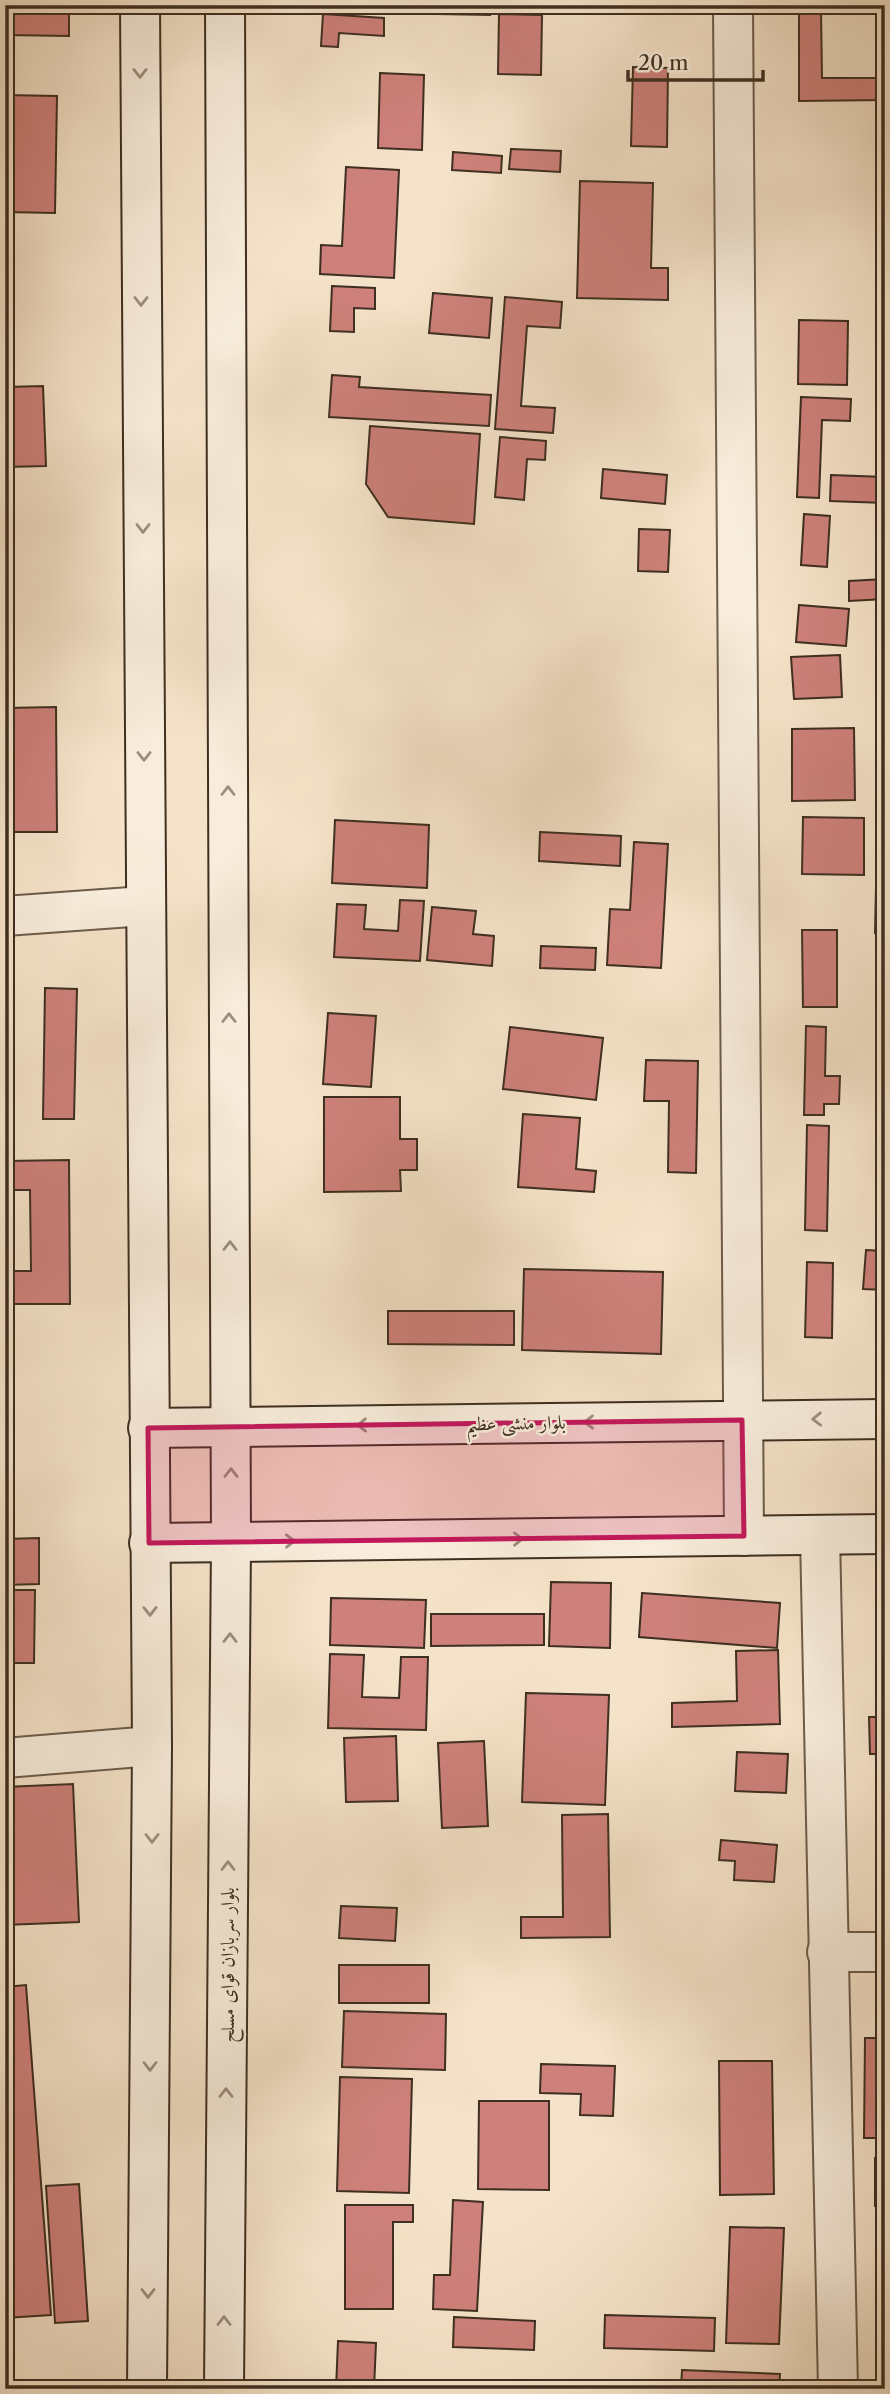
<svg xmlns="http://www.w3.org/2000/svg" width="890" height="2394" font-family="'Libre Caslon Text',Amiri,serif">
<rect width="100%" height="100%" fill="#f5e3c9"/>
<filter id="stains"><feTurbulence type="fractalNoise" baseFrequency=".00286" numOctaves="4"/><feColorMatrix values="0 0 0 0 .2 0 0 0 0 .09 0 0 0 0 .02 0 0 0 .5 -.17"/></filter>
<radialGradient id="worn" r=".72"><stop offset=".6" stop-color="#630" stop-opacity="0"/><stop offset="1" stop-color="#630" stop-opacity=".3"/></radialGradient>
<g fill="#ce817b" stroke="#3e2f20" stroke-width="2">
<polygon points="5,5 69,5 69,36 5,35"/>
<polygon points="329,5 490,5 490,15 329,12"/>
<polygon points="799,9 821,9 822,78 885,78 885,100 799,101"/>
<polygon points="323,14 384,18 384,36 339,33 338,47 321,46"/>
<polygon points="499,14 542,15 541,75 498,74"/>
<polygon points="633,67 668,68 667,147 631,146"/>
<polygon points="380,73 424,75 422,150 378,148"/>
<polygon points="5,95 57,96 55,213 5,212"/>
<polygon points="511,149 561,151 560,172 509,169"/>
<polygon points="453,152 502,156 501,173 452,170"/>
<polygon points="346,167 399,170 394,278 320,274 321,245 342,246"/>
<polygon points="580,181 653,183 651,268 668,268 668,300 577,298"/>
<polygon points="332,286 375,288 375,309 354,308 354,332 330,331"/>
<polygon points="433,293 492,298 489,338 429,333"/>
<polygon points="505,297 562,302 560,328 527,326 521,406 555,408 553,433 495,429"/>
<polygon points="799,320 848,321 847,385 798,384"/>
<polygon points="332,375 360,377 359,387 491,395 489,426 329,417"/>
<polygon points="43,386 46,466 5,467 5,387"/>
<polygon points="801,397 851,399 850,421 822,420 819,498 797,497"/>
<polygon points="370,426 480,434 474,524 388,517 366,484"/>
<polygon points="500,437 546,441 545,460 527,459 524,500 495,497"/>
<polygon points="603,469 667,475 665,504 601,498"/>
<polygon points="831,475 885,477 885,503 830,501"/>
<polygon points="804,514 830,516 827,567 801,565"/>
<polygon points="639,529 670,530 668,572 638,571"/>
<polygon points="885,579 885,599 849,601 849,581"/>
<polygon points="799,605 849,609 846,646 796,642"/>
<polygon points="840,655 842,697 794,699 791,657"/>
<polygon points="56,707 57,832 5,832 5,708"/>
<polygon points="854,728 855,800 792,801 792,729"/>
<polygon points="803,817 864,818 864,875 802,874"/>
<polygon points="335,820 429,825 427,888 332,883"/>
<polygon points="540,832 621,836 620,866 539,861"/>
<polygon points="634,842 668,844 661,968 607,965 610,909 630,910"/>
<polygon points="876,885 885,885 885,934 875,933"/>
<polygon points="400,900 424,901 420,961 334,957 337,904 366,905 364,929 398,931"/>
<polygon points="432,907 476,911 473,934 494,936 492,966 427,960"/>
<polygon points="802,930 837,930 837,1007 803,1007"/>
<polygon points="541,946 596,948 595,970 540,968"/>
<polygon points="45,988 77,989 74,1119 43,1119"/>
<polygon points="328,1013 376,1016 371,1087 323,1084"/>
<polygon points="806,1026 826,1027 825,1076 840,1076 839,1104 824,1104 824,1115 804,1115"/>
<polygon points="510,1027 603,1038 596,1100 503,1089"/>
<polygon points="646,1060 698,1061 696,1173 668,1172 669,1101 644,1101"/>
<polygon points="324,1097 400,1097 400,1139 417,1139 417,1170 400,1170 401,1191 324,1192"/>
<polygon points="523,1114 580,1118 576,1169 596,1171 594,1192 518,1187"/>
<polygon points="807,1125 829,1126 827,1231 805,1230"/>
<polygon points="69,1160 70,1304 5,1304 5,1271 31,1271 30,1190 6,1190 6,1161"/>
<polygon points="866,1250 885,1251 885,1290 863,1289"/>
<polygon points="807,1262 833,1263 832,1338 805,1337"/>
<polygon points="524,1269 663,1272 661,1354 522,1350"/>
<polygon points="388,1311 514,1311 514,1345 388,1344"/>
<polygon points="39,1538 39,1584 5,1585 5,1539"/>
<polygon points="551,1582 611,1583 610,1648 549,1646"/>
<polygon points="5,1590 35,1590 34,1663 5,1663"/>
<polygon points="642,1593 780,1603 777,1648 639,1637"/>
<polygon points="331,1598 426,1600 424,1648 330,1645"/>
<polygon points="431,1614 544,1614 544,1645 431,1646"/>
<polygon points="778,1650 780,1724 672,1727 672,1703 737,1701 736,1651"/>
<polygon points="330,1654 364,1655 362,1697 399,1698 401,1657 428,1657 426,1730 328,1728"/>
<polygon points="526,1693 609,1695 605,1805 522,1802"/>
<polygon points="869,1717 885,1717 885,1754 870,1754"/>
<polygon points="396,1736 398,1801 346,1802 344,1738"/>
<polygon points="484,1741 488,1826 442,1828 438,1743"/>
<polygon points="737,1752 788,1754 786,1793 735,1791"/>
<polygon points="73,1784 79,1922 5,1925 5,1787"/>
<polygon points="608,1814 610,1937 521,1938 521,1917 563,1917 562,1815"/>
<polygon points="721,1840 777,1845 774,1882 734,1880 735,1861 719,1860"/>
<polygon points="341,1906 397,1908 395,1941 339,1938"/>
<rect x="339" y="1965" width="90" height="38"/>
<polygon points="26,1985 51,2315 5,2318 5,1987"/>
<polygon points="344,2011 446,2014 445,2070 342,2067"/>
<polygon points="865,2038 885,2038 885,2138 864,2138"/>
<polygon points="719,2061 772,2061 774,2194 720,2195"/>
<polygon points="541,2064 615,2066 613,2116 580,2115 581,2094 540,2093"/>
<polygon points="340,2077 412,2079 409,2193 337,2191"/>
<polygon points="479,2101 549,2101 549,2190 478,2189"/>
<rect x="875" y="2158" width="10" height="48"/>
<polygon points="79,2184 88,2321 55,2323 46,2186"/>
<polygon points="453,2200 483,2202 477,2311 433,2309 434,2275 450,2275"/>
<polygon points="345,2205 413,2205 413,2222 393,2222 393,2309 345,2309"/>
<polygon points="730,2227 784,2228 779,2344 726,2343"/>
<rect x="879" y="2229" width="6" height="88"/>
<polygon points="605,2315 715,2318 714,2351 604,2348"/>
<polygon points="454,2317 535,2321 534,2350 453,2347"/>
<polygon points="338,2341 376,2343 374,2389 336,2389"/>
<polygon points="682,2370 780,2374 779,2389 681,2389"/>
</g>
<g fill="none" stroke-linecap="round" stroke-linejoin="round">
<g stroke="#6c5c4a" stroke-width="42">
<g id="minor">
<polyline points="733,5 744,1536"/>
<polyline points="5,916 145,906"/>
<polyline points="820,1535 838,2389"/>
<polyline points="5,1758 152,1746"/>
<polyline points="827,1952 885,1952"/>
</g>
</g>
<g stroke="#3e2f20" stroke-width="42">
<g id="secondary">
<polyline points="140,5 152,1746 147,2389"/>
<polyline points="148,1428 885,1419"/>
<polyline points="149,1543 885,1534"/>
<polyline points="224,2389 231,1542 225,5"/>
</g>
</g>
<use href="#minor" stroke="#f8eddc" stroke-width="38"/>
<use href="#secondary" stroke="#f8eddc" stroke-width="38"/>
</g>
<defs><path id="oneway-chevron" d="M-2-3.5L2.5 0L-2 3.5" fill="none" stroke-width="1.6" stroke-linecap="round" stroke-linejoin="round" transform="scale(1.75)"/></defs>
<g stroke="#9b8e7e">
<use href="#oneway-chevron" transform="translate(140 73) rotate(90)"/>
<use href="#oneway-chevron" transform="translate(141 301) rotate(90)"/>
<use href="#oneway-chevron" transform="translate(143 528) rotate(90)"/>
<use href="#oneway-chevron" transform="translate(144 756) rotate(90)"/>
<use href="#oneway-chevron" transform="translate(228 791) rotate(-90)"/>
<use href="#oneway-chevron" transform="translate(229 1018) rotate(-90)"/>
<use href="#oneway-chevron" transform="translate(230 1246) rotate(-90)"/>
<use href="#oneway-chevron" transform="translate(817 1419) rotate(179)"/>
<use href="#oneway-chevron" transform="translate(589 1422) rotate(179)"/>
<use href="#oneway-chevron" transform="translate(362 1425) rotate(179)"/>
<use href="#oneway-chevron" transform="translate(231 1473) rotate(-90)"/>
<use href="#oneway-chevron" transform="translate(518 1539) rotate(-1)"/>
<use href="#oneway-chevron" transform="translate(290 1541) rotate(-1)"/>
<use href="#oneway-chevron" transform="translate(150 1611) rotate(89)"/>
<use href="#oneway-chevron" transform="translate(230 1638) rotate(-90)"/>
<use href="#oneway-chevron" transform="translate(152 1838) rotate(90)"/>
<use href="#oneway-chevron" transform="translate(228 1866) rotate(-90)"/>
<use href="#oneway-chevron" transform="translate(150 2066) rotate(90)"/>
<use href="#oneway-chevron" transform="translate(226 2093) rotate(-90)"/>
<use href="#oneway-chevron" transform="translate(148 2293) rotate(90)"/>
<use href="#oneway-chevron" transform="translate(224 2321) rotate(-90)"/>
</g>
<path fill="#c2185b" fill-opacity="0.2" stroke="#c2185b" stroke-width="5" stroke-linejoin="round" d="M 742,1420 L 744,1536 L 149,1543 L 148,1428 Z"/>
<g text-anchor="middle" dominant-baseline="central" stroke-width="5" stroke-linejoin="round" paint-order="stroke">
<g font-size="19" fill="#3e2f20" stroke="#f8eddc">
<text transform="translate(516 1423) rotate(-1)">بلوار منشی عظیم</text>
<text transform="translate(227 1965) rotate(-90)">بلوار سربازان قوای مسلح</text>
</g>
</g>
<rect width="890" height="2394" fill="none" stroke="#f5e3c9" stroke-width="28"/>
<rect x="7" y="7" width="876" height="2380" fill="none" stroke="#3e2f20" stroke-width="3.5"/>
<rect x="14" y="14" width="862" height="2366" fill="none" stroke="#3e2f20" stroke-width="2"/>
<path d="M628 70v10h135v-10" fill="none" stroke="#3e2f20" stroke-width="3.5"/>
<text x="638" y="70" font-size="21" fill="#3e2f20" stroke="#f8eddc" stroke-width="5" paint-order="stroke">20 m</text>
<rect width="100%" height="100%" filter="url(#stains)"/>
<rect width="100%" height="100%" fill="url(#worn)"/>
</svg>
